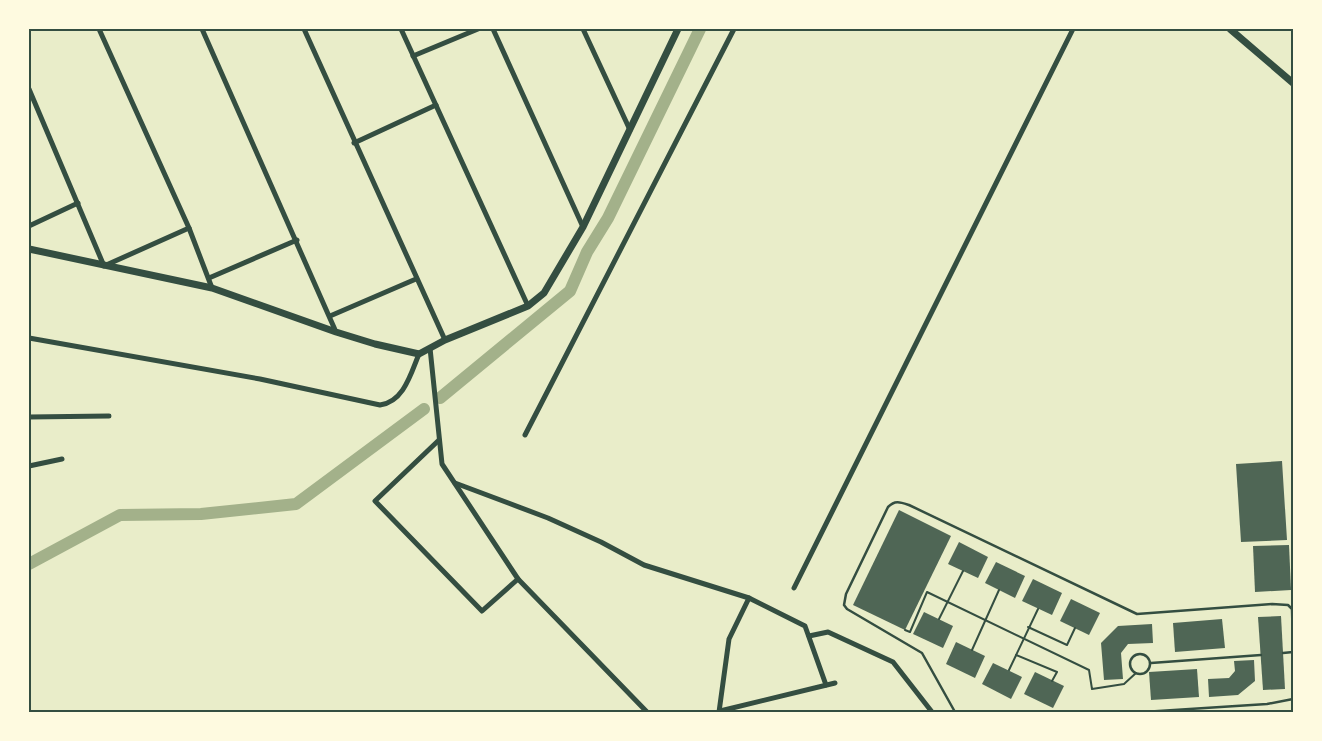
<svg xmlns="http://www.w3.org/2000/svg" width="1322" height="741" font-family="'Golos Text',sans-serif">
<rect width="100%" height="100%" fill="#e9edc9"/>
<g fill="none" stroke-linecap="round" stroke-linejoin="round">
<g stroke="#a3b18a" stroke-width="12">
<polyline points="440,398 570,291 587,252 608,218 700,29"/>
<polyline points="29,564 120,515 201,514 296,504 424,409"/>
</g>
</g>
<g fill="#4f6655">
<polygon points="1282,461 1287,540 1241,542 1236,464"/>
<polygon points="899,510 951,536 905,630 853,605"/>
<polygon points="959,542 988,557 978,578 948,564"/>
<polygon points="1289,545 1291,590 1255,592 1253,546"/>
<polygon points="996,562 1025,576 1015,598 985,583"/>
<polygon points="1033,579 1062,593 1052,615 1022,601"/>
<polygon points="1071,599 1100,613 1089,635 1060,621"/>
<polygon points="924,612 953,626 943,648 913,634"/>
<polygon points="1281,616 1285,689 1263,690 1258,617"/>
<polygon points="1222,619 1225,648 1175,652 1173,623"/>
<polygon points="1152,624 1153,643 1128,644 1121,653 1123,679 1104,680 1101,643 1118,626"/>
<polygon points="956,642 985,656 975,678 946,664"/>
<polygon points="1254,660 1255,681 1238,695 1209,697 1208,679 1229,678 1235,671 1234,661"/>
<polygon points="993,663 1022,677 1011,699 982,684"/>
<polygon points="1197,669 1199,697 1151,700 1149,672"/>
<polygon points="1035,672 1064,686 1053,708 1024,694"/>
</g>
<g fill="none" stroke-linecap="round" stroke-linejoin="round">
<g stroke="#344e41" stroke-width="2">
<polyline points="939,619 963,571"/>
<polyline points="1028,627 1067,645 1075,628"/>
<polyline points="905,630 910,632 927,592 1089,670 1092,689 1124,684 1136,673"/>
<polyline points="972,650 999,590"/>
<polyline points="1016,655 1057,672 1052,681"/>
<polyline points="1009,670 1038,609"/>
</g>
<g stroke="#344e41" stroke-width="2.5">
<polyline points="1283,653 1293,652"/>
<circle cx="1140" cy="664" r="10"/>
<polyline points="1151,663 1261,655"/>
<path d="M 955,712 L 922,653 L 847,609 L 844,605 L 846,594 L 888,507 C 895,500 900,502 909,505 L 1137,614 L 1272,604 L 1288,605 L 1292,609 L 1293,648"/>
<polyline points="1143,712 1267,704 1293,699"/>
</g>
<g stroke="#344e41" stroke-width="5">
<polyline points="99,29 189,228 212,288"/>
<polyline points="202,29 336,332"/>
<polyline points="304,29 445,340"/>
<polyline points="401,29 528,306"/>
<polyline points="493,29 583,227"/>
<polyline points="583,29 630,130"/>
<polyline points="413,56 478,29"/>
<polyline points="29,89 104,266 189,228"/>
<polyline points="354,143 436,105"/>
<polyline points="29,226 78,203"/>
<polyline points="209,278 297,240"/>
<polyline points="330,316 416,279"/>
<path d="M 29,338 L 260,379 L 380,405 C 404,402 411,373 419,354"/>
<polyline points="430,348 442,464 518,579 647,712"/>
<polyline points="29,417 109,416"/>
<polyline points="525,435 734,29"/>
<polyline points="439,440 375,501 482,611 518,579"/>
<polyline points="29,466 62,459"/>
<polyline points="455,483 548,518 601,542 644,565 749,598 805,626 826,685"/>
<polyline points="794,588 1073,29"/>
<polyline points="809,636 828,632 893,662 932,712"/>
<polyline points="720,711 835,683"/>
<polyline points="719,712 729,639 749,598"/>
</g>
<g stroke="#344e41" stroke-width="7">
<polyline points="1230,29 1293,83"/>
<polyline points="29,249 212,288 336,332 375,344 419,354 445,340 528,306 544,293 583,227 678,29"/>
</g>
</g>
<rect width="1322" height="741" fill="none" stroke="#fefae0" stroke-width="60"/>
<rect x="30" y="30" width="1262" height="681" fill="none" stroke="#344e41" stroke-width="2"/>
</svg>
